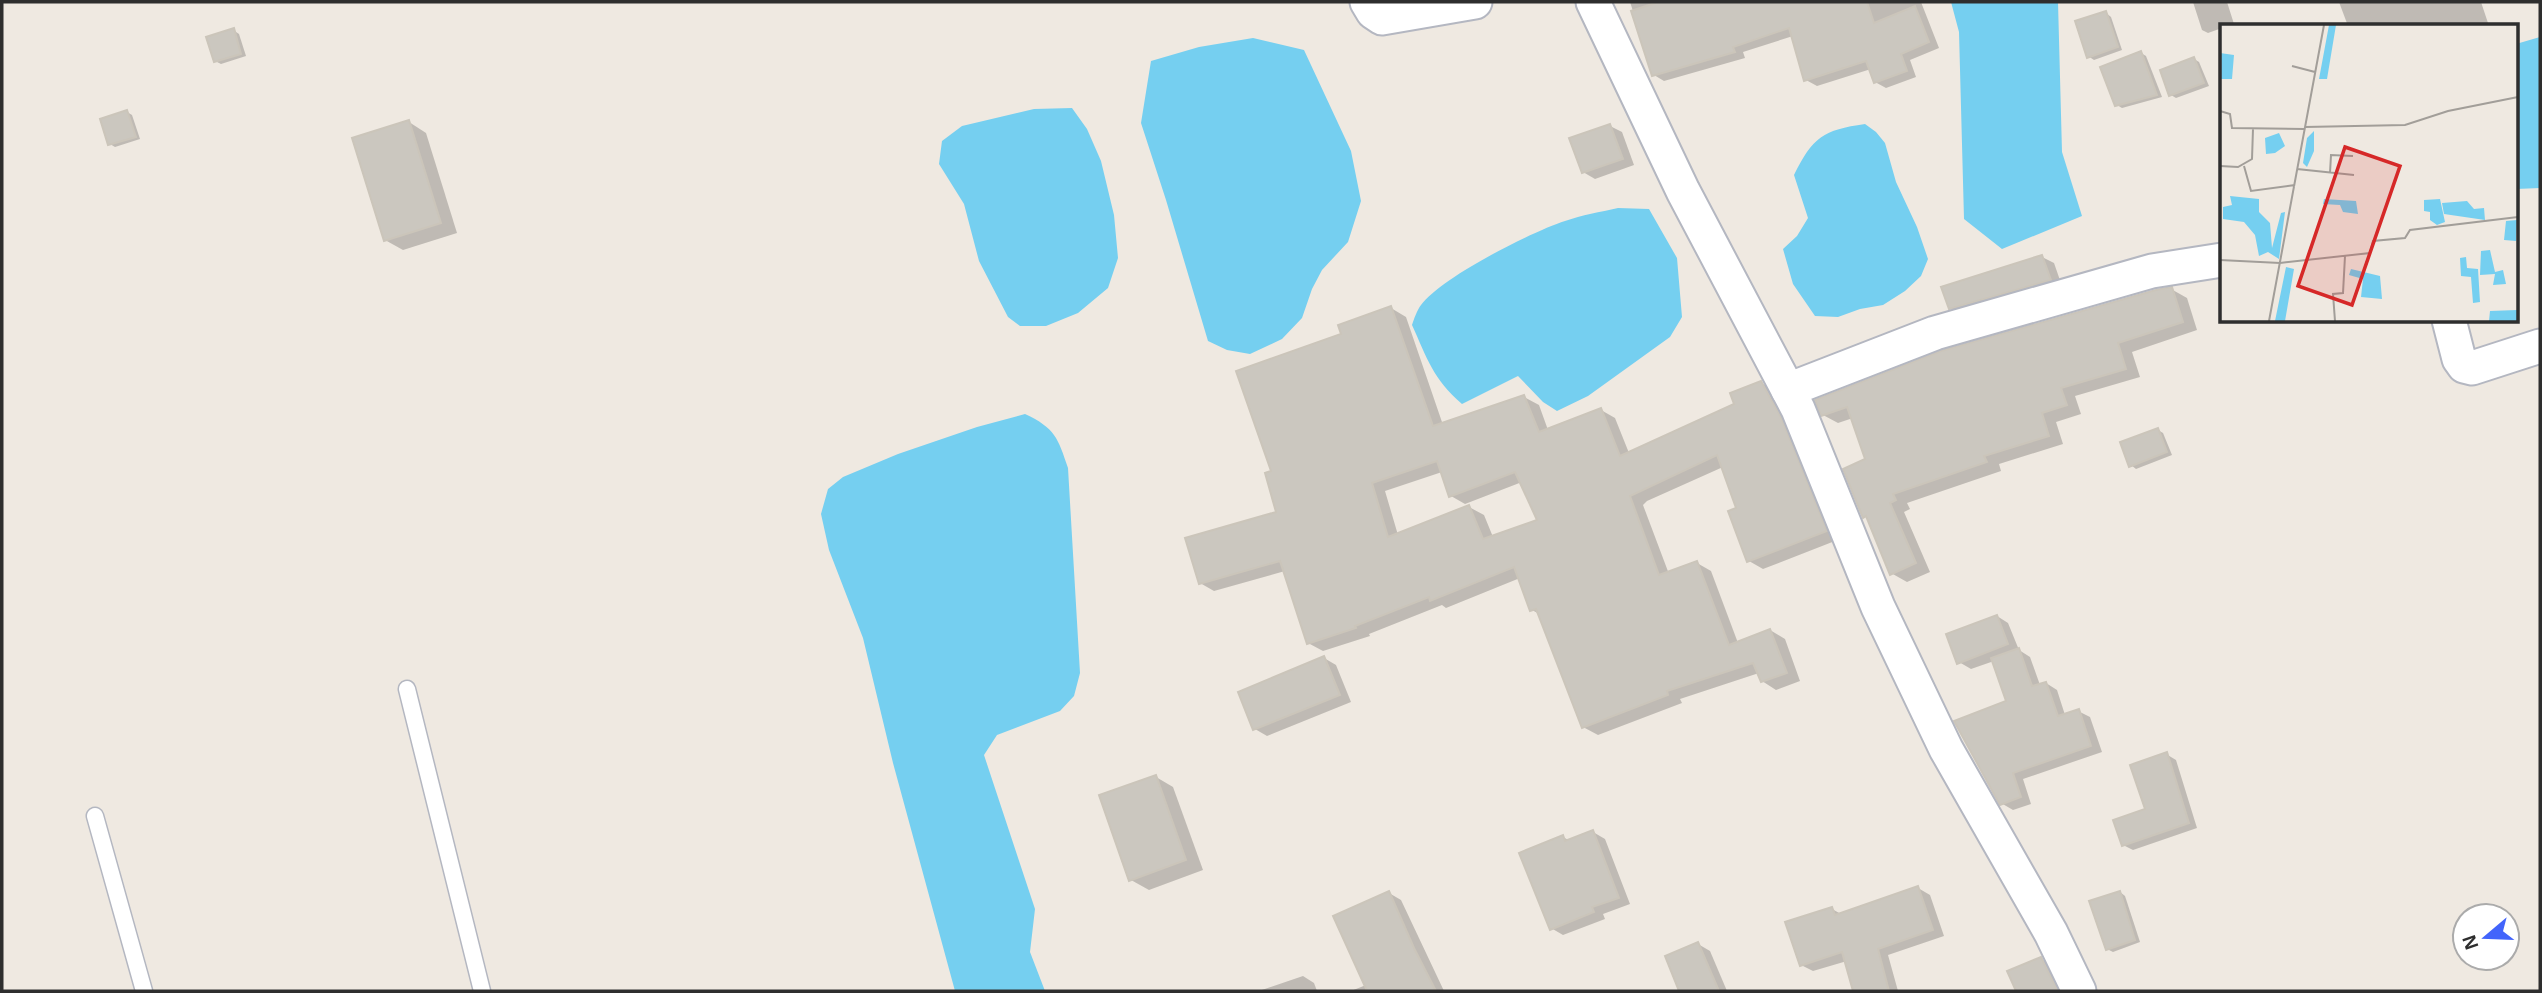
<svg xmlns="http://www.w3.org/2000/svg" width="2542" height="993" font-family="Arial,sans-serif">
<rect width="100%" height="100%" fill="#efe9e1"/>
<g fill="#75cff0">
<polygon points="1951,2 2058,2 2062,152 2082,216 2002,249 1964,219 1959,32"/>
<polygon points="2540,37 2540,188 2516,189 2516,44"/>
<polygon points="1253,38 1304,50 1351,151 1361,201 1348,242 1322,270 1312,289 1302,318 1282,339 1250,354 1227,350 1208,341 1166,200 1141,123 1151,61 1199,47"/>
<polygon points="1072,108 1087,129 1101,161 1114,215 1118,258 1108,288 1078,313 1046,326 1020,326 1008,317 979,261 964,204 939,164 942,141 962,126 1034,109"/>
<path d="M 1865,124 L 1876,132 L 1885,143 L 1896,182 L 1917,227 L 1928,259 L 1921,276 L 1905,291 L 1883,305 L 1860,309 L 1838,317 L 1815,316 L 1793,284 L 1783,249 L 1797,236 L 1808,218 L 1794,175 C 1813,137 1823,130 1865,124 Z"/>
<path d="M 1618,208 L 1649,209 L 1677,258 L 1682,317 L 1670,337 L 1588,396 L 1557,411 L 1543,402 L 1518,376 L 1462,404 C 1433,379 1427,358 1412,325 C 1414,319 1417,310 1421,305 C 1442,277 1531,232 1565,221 C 1582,215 1600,212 1618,208 Z"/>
<path d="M 1025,414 C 1055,428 1058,438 1068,468 L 1080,673 L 1074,696 L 1060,711 L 997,735 L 984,755 L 1035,909 L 1030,952 L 1045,991 L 955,991 L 893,763 L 863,638 L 829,550 L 821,514 L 828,489 L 843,477 L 898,454 L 977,427 Z"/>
</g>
<g fill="#0003" fill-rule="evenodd">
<polygon points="1630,2 1921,2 1939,48 1910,60 1916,77 1886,88 1875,82 1871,69 1817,86 1806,80 1793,36 1743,52 1745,58 1664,81 1654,75"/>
<polygon points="2193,2 2227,2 2234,24 2222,26 2222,28 2208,33 2202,30"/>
<polygon points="2339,2 2481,2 2489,26 2348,26"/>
<polygon points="2106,13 2111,17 2122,50 2094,60 2088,56"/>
<polygon points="233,30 239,34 246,56 221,64 215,61"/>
<polygon points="2141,53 2146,56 2162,97 2122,108 2117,105"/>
<polygon points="2194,59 2199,62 2209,86 2176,98 2171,95"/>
<polygon points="127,112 132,115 140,139 115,147 110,144"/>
<polygon points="409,122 426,133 457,233 403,250 385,240"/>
<polygon points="1610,126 1622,132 1634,165 1595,179 1583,172"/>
<polygon points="2042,257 2054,263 2062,286 1962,315 1950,308"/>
<polygon points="2171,289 2187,298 2197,330 2132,352 2140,377 2075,396 2081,414 2056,422 2063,444 1999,464 2001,471 1907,503 1910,509 1904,512 1930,572 1907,582 1891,573 1870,520 1864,516 1868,460 1853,418 1838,423 1823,415"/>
<path d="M 1391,308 L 1406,317 L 1443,425 L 1524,397 L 1539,405 L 1548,430 L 1601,410 L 1615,418 L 1629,453 L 1736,405 L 1761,383 L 1776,391 L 1840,539 L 1763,569 L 1749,561 L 1738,509 L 1723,467 L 1647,501 L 1643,505 L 1669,574 L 1697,563 L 1711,571 L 1738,643 L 1770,630 L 1785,639 L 1800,681 L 1776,690 L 1762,681 L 1759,673 L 1680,699 L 1682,703 L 1598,735 L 1583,727 L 1541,615 L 1532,610 L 1520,578 L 1446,608 L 1442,605 L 1369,634 L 1370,636 L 1323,651 L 1308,643 L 1285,571 L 1214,591 L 1200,583 L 1279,514 L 1273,472 L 1343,335 ZM 1442,472 L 1451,496 L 1465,504 L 1522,482 L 1539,521 L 1493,537 L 1484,515 L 1469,507 L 1398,535 L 1385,491 Z"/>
<polygon points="2158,430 2163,433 2172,455 2136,469 2131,465"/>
<polygon points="1997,616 2008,623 2019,650 2030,657 2040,685 2046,683 2057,690 2065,715 2078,711 2090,717 2102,752 2023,779 2031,804 2013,810 2001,803 2008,702 1994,661 1971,669 1959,662"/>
<polygon points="1324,658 1336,665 1351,702 1267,736 1255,729"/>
<polygon points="2166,754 2176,760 2197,828 2133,850 2123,845 2147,810"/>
<polygon points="1156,777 1173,787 1203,870 1149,890 1131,880"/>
<polygon points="1593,832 1605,839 1630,904 1603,914 1605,919 1563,935 1551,928 1563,837 1570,841"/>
<polygon points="1918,888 1930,895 1944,936 1888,955 1898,991 1855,991 1847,961 1813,971 1801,965 1832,909 1841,914"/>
<polygon points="2120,892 2125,896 2140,942 2113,952 2107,949"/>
<polygon points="1389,893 1401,900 1444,991 1351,991 1366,985"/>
<polygon points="1698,944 1710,951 1727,991 1681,991 1667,956"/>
<polygon points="2041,959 2053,966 2065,991 2018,991 2010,972"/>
<polygon points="1303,976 1314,983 1317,991 1259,991"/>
</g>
<g fill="#cbc7bf" stroke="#cbc5ba" stroke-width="2" fill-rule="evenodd">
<polygon points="1658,2 1867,2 1874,23 1915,6 1929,42 1901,54 1907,71 1874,83 1866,61 1804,81 1789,28 1733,47 1735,52 1652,76 1631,11"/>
<polygon points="2106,11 2118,47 2087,58 2075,21"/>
<polygon points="234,28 241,54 214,62 206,37"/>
<polygon points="2141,51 2157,95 2115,106 2100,67"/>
<polygon points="2194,57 2204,83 2169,96 2160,70"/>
<polygon points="127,110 136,137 108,145 100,119"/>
<polygon points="409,120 441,223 384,241 352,138"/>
<polygon points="1610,124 1623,159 1582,173 1569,138"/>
<polygon points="2042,255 2051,280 1949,309 1941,287"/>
<polygon points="2172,287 2183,322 2118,343 2126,369 2061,388 2067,405 2042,413 2049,436 1984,456 1987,462 1893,494 1896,500 1890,503 1916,563 1890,575 1866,516 1863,518 1843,469 1865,459 1847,407 1821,416 1815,400 1941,351 2156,290"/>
<path d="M 1391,306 L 1433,426 L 1524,395 L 1539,432 L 1601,408 L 1620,456 L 1734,404 L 1730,393 L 1761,381 L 1781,417 L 1827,531 L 1747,562 L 1728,511 L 1736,508 L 1717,455 L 1630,496 L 1659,575 L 1697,561 L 1729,645 L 1770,629 L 1787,673 L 1761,682 L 1753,663 L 1667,691 L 1668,695 L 1582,728 L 1536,609 L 1530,611 L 1514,567 L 1430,601 L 1429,597 L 1355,626 L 1356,628 L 1307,644 L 1280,561 L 1199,584 L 1185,538 L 1276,512 L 1265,473 L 1271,471 L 1236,371 L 1341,334 L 1338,325 ZM 1437,461 L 1449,497 L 1515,472 L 1537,520 L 1483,539 L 1469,505 L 1388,537 L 1372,483 Z"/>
<polygon points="2158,428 2167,452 2129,467 2120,442"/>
<polygon points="1997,615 2008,644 1957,664 1946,634"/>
<polygon points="2019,648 2032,686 2046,682 2058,716 2079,709 2091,746 2013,773 2021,797 2000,805 1954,721 2006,701 1991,658"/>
<polygon points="1324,656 1340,695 1253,730 1238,692"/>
<polygon points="2167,752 2189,823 2122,846 2113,820 2145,809 2130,765"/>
<polygon points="1156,775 1186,860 1129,881 1099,795"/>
<polygon points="1593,830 1619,898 1592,907 1594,912 1550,930 1519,853 1563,835 1565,841"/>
<polygon points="1918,886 1933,930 1878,949 1889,991 1853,991 1842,952 1800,966 1785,922 1832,907 1835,915"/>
<polygon points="1389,891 1414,948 1436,991 1367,991 1333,916"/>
<polygon points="2120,891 2135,940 2106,950 2089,901"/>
<polygon points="1698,942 1719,991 1679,991 1665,956"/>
<polygon points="2041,957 2058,991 2016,991 2007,971"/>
</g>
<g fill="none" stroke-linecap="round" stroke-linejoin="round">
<g stroke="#b4b7c1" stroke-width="19">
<g id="lane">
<polyline points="407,689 482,991"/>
<polyline points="95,816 144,991"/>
</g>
</g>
<g stroke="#b4b7c1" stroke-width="37">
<g id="street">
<polyline points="1367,2 1373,12 1382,18 1475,2"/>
<polyline points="1593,2 1683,191 1798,409 1878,607 1946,749 2051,933 2079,991"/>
<polyline points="2449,320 2459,359 2464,366 2472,368 2540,346"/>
<polyline points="1788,390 1935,333 2152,271 2222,260"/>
</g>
</g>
<use href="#lane" stroke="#fff" stroke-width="16"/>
<use href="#street" stroke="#fff" stroke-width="33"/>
</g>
<g transform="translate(2220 24)">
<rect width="298" height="298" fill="#efe9e1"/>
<path d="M 109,1 L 116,1 L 107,55 L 99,55 ZM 0,29 L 14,31 L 12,55 L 0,55 ZM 94,107 L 94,127 L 87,143 L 83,139 L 87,114 ZM 59,109 L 65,122 L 55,129 L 46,130 L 45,114 ZM 10,172 L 39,175 L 39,188 L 50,199 L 52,224 L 61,189 L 65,188 L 59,235 L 48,228 L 39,232 L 35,211 L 24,198 L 3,195 L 3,183 L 12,181 ZM 104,175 L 136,177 L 138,190 L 123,188 L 120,181 L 103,180 ZM 220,175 L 225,198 L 217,201 L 210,196 L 210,188 L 204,187 L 204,176 ZM 247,177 L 254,185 L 264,184 L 265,196 L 224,190 L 222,179 ZM 297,196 L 296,217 L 284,216 L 286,197 ZM 270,226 L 275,248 L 283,246 L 286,260 L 273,261 L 275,250 L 260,251 L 261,227 ZM 246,233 L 247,244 L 258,245 L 260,278 L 253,279 L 251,253 L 241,252 L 240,234 ZM 66,243 L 74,245 L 65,297 L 55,297 ZM 131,245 L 160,252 L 162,275 L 141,273 L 143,255 L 129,251 ZM 297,286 L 297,297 L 269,297 L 270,287 Z" fill="#75cff0"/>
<path fill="none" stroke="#a29e99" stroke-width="2" d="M 72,42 L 95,48M 0,87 L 10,90 L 12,104 L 84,105M 85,103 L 185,101 L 228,87 L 298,73M 0,142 L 18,143 L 32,135 L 33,105M 24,142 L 31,167 L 75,161M 77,145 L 134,151M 110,149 L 111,131 L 133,132M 0,236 L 60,239 L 150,229 L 153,217 L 185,214 L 190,206 L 298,193M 49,297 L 104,1M 115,297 L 113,270 L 123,269 L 125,232"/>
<path fill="#d62828" fill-opacity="0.15" stroke="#d62828" stroke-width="3.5" d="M 125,123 L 180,142 L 132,281 L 78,262 Z"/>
<rect width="298" height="298" fill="none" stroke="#2e2e2e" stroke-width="3.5"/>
</g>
<rect width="2542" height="993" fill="none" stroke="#2e2e2e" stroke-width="7"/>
<g transform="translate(2486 937) rotate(251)"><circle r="33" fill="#ffffff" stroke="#ababab" stroke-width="2"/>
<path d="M0-5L12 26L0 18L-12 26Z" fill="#4264fb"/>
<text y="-10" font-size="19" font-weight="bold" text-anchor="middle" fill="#2e2e2e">N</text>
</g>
</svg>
